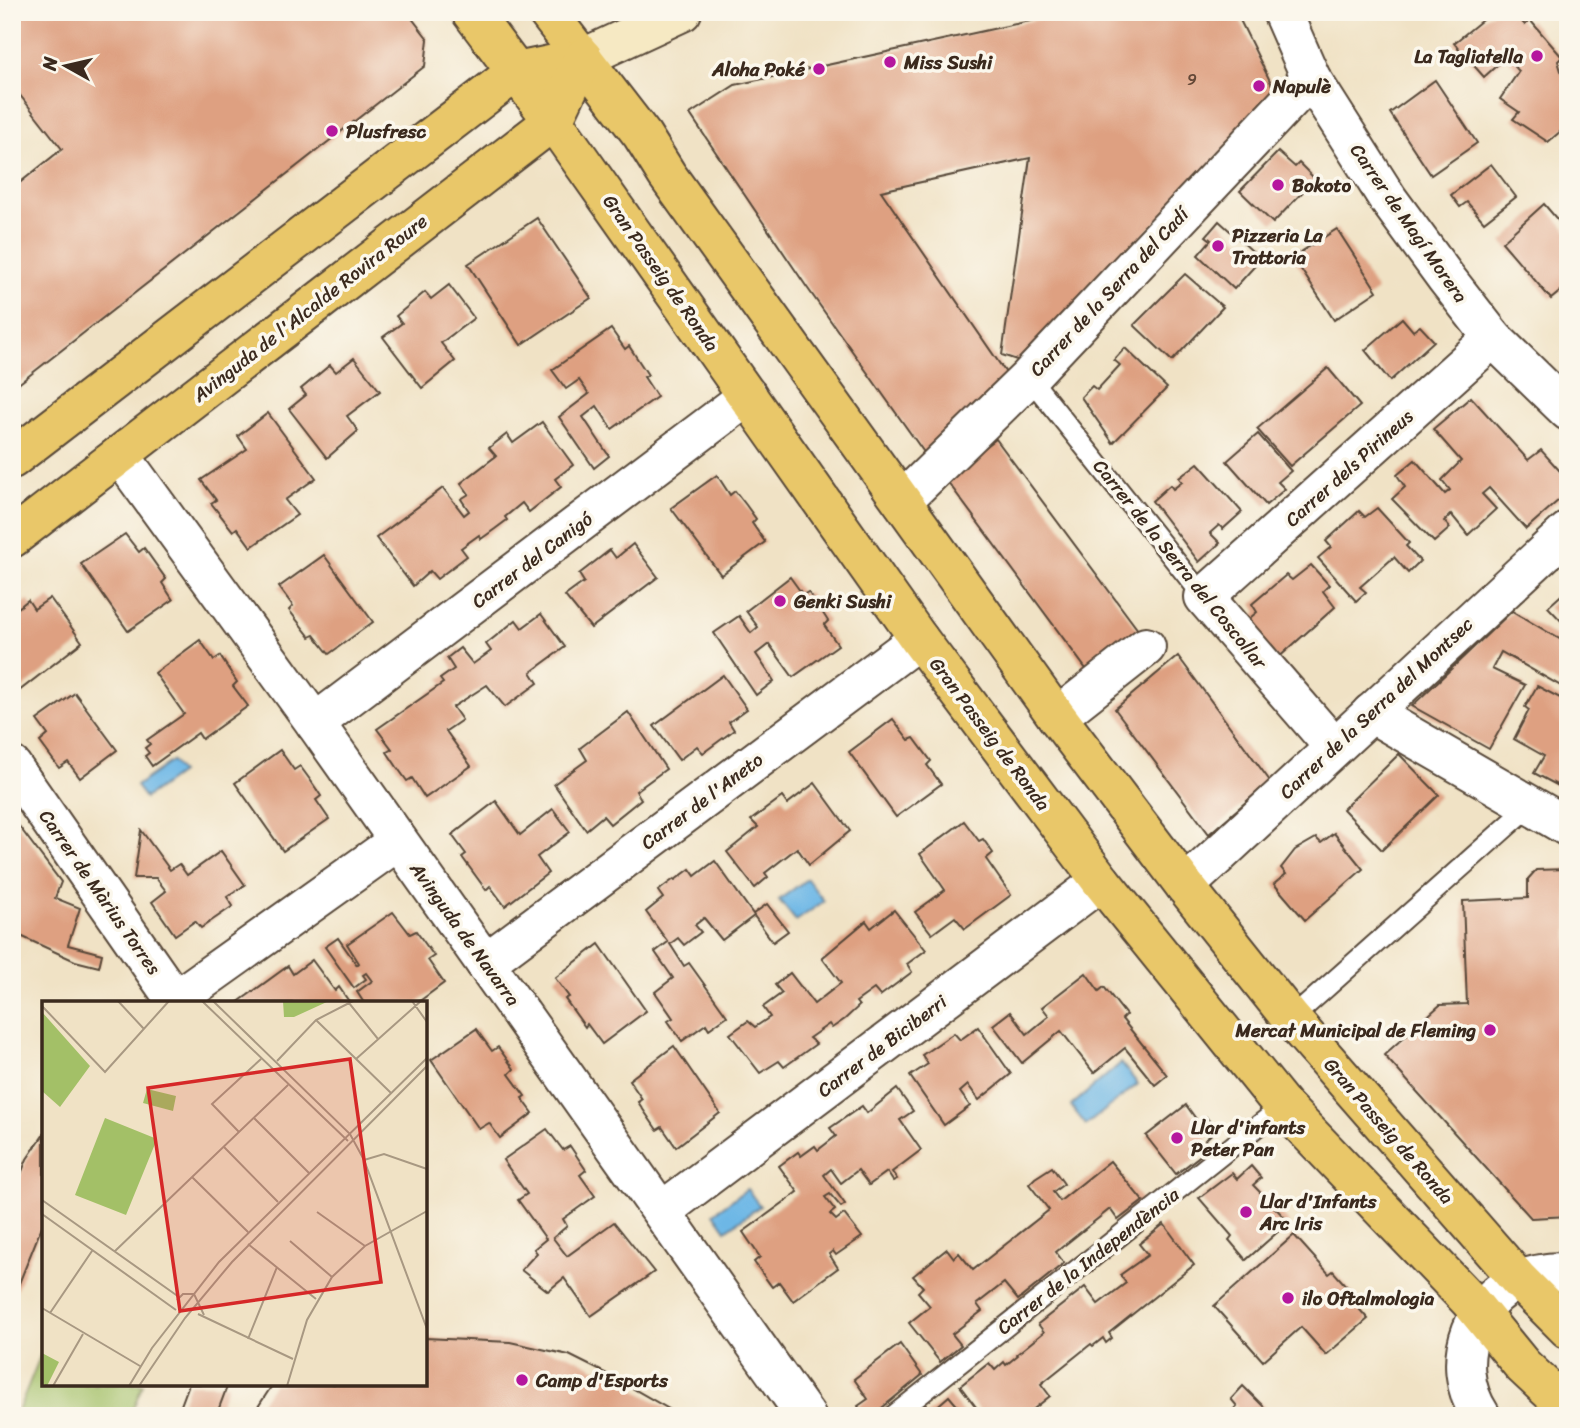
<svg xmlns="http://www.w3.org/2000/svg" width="1580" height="1428" font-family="Sriracha,sans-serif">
<rect width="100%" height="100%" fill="#fbf7ec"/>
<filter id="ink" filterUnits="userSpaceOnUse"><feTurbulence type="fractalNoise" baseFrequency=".0143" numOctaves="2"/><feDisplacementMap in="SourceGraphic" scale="14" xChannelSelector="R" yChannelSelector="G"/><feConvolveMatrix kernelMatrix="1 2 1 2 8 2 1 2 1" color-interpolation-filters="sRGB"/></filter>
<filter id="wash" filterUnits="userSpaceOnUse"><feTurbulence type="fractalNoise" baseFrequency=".00686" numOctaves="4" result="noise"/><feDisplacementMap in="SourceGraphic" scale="28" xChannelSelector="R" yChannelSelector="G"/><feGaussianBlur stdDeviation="1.57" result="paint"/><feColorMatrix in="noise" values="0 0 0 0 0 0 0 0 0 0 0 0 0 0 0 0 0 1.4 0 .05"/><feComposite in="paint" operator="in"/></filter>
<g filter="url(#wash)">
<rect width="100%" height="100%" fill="#f0e2c5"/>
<polygon fill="#a3c067" stroke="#6f7542" stroke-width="2" points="44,1347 44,1384 143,1384 130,1416 16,1416"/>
<g fill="#6db7e6" stroke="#547082" stroke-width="2">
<polygon points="172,761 180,773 145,798 136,786"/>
<polygon points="807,879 824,901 796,921 779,900"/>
<polygon points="1121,1063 1138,1084 1086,1125 1071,1106"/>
<polygon points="747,1189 760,1206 726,1230 714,1213"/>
</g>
<g id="blocks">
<g fill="#dea081">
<polygon points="12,12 407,12 428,39 425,66 12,389 12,189 62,149 12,85"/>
<polygon points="1071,12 1236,12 1277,95 1023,362 1002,355 1030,158 881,191 1008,376 928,458 806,286 690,114 735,85"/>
<polygon points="1492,12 1513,12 1525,25 1530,20 1562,57 1558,61 1561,71 1568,76 1568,125 1548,142 1513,119 1519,112 1500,99 1519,71 1506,57 1484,77 1454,43"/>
<polygon points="1435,80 1477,143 1431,175 1390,113"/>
<polygon points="1278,152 1295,167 1299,163 1315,179 1273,223 1240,191"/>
<polygon points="1491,164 1516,197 1484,222 1467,202 1460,207 1451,195"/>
<polygon points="1544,204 1568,232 1568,285 1551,299 1502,242"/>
<polygon points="537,218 591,298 521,345 468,264"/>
<polygon points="1219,221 1261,259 1234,289 1198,255 1211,240 1206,236"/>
<polygon points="1337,229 1377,291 1334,320 1293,257"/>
<polygon points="1185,274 1223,307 1172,361 1134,325"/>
<polygon points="449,285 474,318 441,343 455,361 422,388 383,337 402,323 396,316 425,292 431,299"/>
<polygon points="1402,318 1413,331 1420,326 1434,341 1390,381 1365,350"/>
<polygon points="611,329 625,349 629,346 648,375 644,377 657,397 612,429 597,406 583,417 609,456 594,468 559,417 589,394 579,380 566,389 552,370"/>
<polygon points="1125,348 1167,388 1113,443 1081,397 1092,386 1097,390 1120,365 1114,360"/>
<polygon points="354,358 380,391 347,416 358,431 327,458 289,409 306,395 301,389 330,365 336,372"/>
<polygon points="1328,368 1360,406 1290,466 1257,429"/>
<polygon points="1471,397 1528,460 1541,450 1568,480 1568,492 1526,529 1489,488 1482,494 1496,509 1468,535 1451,514 1444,521 1450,528 1434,542 1392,499 1405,487 1397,475 1415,460 1445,494 1450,490 1442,480 1461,461 1433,429"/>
<polygon points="268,413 316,478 285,500 297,515 251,547 237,528 233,531 211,503 216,500 201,480 247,449 238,436"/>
<polygon points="542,422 573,465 555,479 561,487 529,512 522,503 505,517 507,520 495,529 481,539 479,535 461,548 467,556 437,579 430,571 413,586 376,538 443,488 464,515 469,511 461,499 469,494 461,483 496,456 489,448 507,434 513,443"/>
<polygon points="1258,434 1291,471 1278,482 1285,489 1266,505 1227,461"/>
<polygon points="996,439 1141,634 1089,673 945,478"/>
<polygon points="1198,463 1242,512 1223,529 1219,525 1210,533 1220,543 1199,562 1152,501 1170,485 1173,489 1182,482 1179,478"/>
<polygon points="717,475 730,495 735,491 746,505 756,519 752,523 765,542 721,575 671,508"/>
<polygon points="1377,508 1409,543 1406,546 1420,561 1408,573 1394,557 1360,587 1366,592 1356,601 1318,558 1331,547 1326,541 1359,511 1365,517"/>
<polygon points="125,534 139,552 144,548 166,579 162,583 173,600 128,631 81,564"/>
<polygon points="633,544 658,577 591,628 565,596 584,582 579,574 610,550 616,558"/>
<polygon points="324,555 373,622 329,654 314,635 310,637 289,610 293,606 279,587"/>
<polygon points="1311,565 1329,585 1323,591 1335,607 1277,659 1245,622 1257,612 1252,604 1286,575 1292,580"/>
<polygon points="790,577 803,595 808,592 819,607 828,621 824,625 838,645 793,677 769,644 756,654 774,681 756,695 714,633 739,616 751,633 758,627 746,611"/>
<polygon points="1568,589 1568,628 1548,607"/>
<polygon points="50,598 82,642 19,691 12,682 12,613 28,600 34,609"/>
<polygon points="1512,611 1568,644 1568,690 1501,652 1492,669 1525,685 1489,749 1412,706"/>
<polygon points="541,614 565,647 531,672 538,683 505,707 487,685 453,707 462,720 446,731 471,766 425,798 412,778 407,781 397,767 387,752 392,749 377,729 443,683 440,679 454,669 447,658 460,648 473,664 491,651 486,644 516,620 522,628"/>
<polygon points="200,640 214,660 220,656 237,682 233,686 248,706 202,739 198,733 152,766 145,756 149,753 145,748 150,744 147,740 184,714 155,673"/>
<polygon points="1178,656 1270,781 1209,834 1115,709"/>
<polygon points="723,675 747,709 729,722 734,730 703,753 697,746 679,760 654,726"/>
<polygon points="1537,686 1568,702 1568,791 1534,773 1544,756 1514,739 1529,710 1525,707"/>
<polygon points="75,693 117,750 80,778 68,762 59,768 40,742 48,735 37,720"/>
<polygon points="628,712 666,769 636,791 641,799 610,824 603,816 586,830 554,784 587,760 580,748"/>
<polygon points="893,719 909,740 914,738 931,761 927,765 941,784 896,817 849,752"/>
<polygon points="280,750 294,770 300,766 311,781 321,796 316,800 329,819 283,851 235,783"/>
<polygon points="1399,754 1439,795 1382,850 1343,809"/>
<polygon points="815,783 850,831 809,865 797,848 765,873 768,877 755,888 727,852 758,827 751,820 782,797 787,804"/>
<polygon points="496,801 520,835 553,809 570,832 537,857 548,873 505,906 490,886 486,890 462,857 466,854 452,835"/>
<polygon points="12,817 61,882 55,898 80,908 68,945 102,954 99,967 75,961 12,932"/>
<polygon points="964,821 979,841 983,839 993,853 986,859 1011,895 965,929 955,917 932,934 915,912 945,890 920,854"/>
<polygon points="141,830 170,870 179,864 187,875 221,851 245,885 227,897 233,906 201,928 195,921 175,935 152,902 166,891 156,878 134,878"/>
<polygon points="1334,833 1363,869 1305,920 1274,884 1286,874 1281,868 1295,850 1316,838 1321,843"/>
<polygon points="715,861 753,914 767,904 788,931 773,942 754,916 722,940 704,918 695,925 701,932 684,945 678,938 670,944 684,966 689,963 727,1016 709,1029 706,1024 682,1041 668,1021 673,1018 655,992 673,978 655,952 668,942 646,912 663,898 658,891 674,879 675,880 690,869 695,876"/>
<polygon points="1568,869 1568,1216 1531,1218 1384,1055 1440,1005 1467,1004 1463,901 1528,898 1528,879 1536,870"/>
<polygon points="894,910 926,950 907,964 912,972 880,996 874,989 856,1002 859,1006 845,1019 832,1028 829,1024 809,1038 816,1044 784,1067 779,1061 760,1073 730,1034 748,1021 755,1027 770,1017 763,1007 782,993 775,985 790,973 814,1004 841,983 822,958 866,921 871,928"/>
<polygon points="393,912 410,934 416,931 434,956 428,960 444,983 417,1003 364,1003 357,992 372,981 366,973 363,975 366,979 354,988 325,947 338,938 357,965 359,963 347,944"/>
<polygon points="599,944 646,1011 602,1044 587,1024 585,1027 565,999 569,997 555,978"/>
<polygon points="312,960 335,991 339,987 350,1003 237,1003 288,966 293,974"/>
<polygon points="1086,973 1099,991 1104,987 1126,1015 1122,1019 1167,1075 1155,1085 1125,1048 1094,1073 1061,1031 1022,1063 993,1025 1010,1012 1027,1034 1049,1016 1042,1007"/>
<polygon points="978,1027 1011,1074 979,1100 968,1085 960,1092 970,1106 944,1125 910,1076 928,1064 922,1055 954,1033 960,1040"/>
<polygon points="476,1029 492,1051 498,1047 514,1069 509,1074 525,1096 522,1098 533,1113 500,1138 489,1123 479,1129 431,1060"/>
<polygon points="674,1046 720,1113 676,1147 662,1127 657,1130 638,1102 642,1099 629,1080"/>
<polygon points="897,1089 913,1111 900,1120 921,1150 892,1172 897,1179 893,1181 887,1172 869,1185 858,1170 841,1183 831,1169 824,1175 845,1204 841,1207 830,1194 825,1197 835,1210 830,1214 836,1220 844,1214 862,1237 836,1255 833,1251 829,1254 838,1268 793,1301 779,1282 772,1287 754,1262 760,1257 743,1232 798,1192 779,1166 798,1152 801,1156 815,1146 818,1150 836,1136 830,1128 862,1106 867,1113"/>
<polygon points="1186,1105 1199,1123 1206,1117 1216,1130 1205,1140 1211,1147 1176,1174 1146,1136"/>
<polygon points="547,1129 563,1150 570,1146 586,1170 580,1175 595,1196 563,1219 567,1226 553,1238 567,1256 614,1222 654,1272 591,1316 564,1278 548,1291 521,1270 537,1253 534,1249 546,1239 518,1200 527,1194 503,1160"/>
<polygon points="44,1134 44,1221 12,1301 12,1196 27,1159"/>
<polygon points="1110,1161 1143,1201 1118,1220 1110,1209 1056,1252 1064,1263 1018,1300 1004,1283 977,1304 982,1311 952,1334 961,1345 940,1362 909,1323 930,1306 918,1292 923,1287 913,1276 947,1249 954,1258 959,1253 973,1270 1049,1210 1029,1184 1035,1178 1052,1167 1064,1184 1053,1192 1060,1201"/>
<polygon points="1251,1166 1261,1178 1253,1185 1289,1222 1246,1260 1229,1240 1232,1236 1199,1198 1232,1173 1237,1179"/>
<polygon points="1164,1224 1194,1265 1109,1333 1112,1338 1106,1343 1103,1338 1093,1346 1091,1344 1041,1384 1050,1396 1025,1416 983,1416 960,1386 989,1363 995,1370 1004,1362 1006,1365 1018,1355 1017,1354 1044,1332 1038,1324 1085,1287 1098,1304 1126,1283 1120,1275 1148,1255 1139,1244"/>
<polygon points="1294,1235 1329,1274 1333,1271 1356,1297 1352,1301 1368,1319 1326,1355 1301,1327 1263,1361 1214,1306"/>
<polygon points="425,1338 510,1342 569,1355 611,1376 681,1416 252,1416 273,1384 425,1384"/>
<polygon points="900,1344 922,1375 872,1416 864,1416 858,1406 868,1399 854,1379"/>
<polygon points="189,1384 228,1384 216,1416 177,1416"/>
<polygon points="1243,1386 1273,1416 1227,1416 1237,1406 1231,1399"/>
<polygon points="949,1396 966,1416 926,1416"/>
</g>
</g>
</g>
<g filter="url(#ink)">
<use href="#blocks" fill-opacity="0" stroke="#564637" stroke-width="2"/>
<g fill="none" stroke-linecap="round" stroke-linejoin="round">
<g stroke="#564637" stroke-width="23">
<g id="lane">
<polyline points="1029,377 1204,597"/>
<polyline points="1291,1019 1530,806"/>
<polyline points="893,1416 1283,1106"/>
</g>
</g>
<g stroke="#564637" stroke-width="42">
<g id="street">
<polyline points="1282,12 1311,78 1388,199 1446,278 1493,338 1568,411"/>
<polyline points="120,455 315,723 806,1416"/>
<polyline points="902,501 1029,377 1311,78"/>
<polyline points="1371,713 1568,827"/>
<polyline points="1057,717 1146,647"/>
<polyline points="315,723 748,396"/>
<polyline points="1334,747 1204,597 1493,338"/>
<polyline points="12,766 175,1000 398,841"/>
<polyline points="1185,886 1568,531"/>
<polyline points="485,963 919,639"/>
<polyline points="662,1211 1101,881"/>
<path d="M 1481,1416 C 1445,1363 1473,1288 1536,1275 C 1547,1273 1556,1271 1568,1273"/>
</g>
</g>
<g stroke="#564637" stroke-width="42">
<polyline id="secondary" points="583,58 682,12"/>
</g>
<g stroke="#564637" stroke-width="42">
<g id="primary">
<polyline points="471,12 553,121 919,639 1101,881 1283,1106 1469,1300 1523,1366 1568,1408"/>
<polyline points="547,12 642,135 667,175 1057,717 1185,886 1291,1019 1518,1279 1568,1329"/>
<polyline points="12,459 516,72 583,58"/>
<polyline points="12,538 553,121 583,58"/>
</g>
</g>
<use href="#lane" stroke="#fff" stroke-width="19"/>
<use href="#street" stroke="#fff" stroke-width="38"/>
<use href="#secondary" stroke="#f6e9c3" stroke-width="38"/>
<use href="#primary" stroke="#e9c769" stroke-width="38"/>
</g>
</g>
<g fill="#b5179e" stroke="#fbf7ec" stroke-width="2.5">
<circle cx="1537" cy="56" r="7"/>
<circle cx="890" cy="62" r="7"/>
<circle cx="819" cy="69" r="7"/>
<circle cx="1259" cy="86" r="7"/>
<circle cx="332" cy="131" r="7"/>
<circle cx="1278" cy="185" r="7"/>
<circle cx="1218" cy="246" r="7"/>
<circle cx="780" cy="601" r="7"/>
<circle cx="1490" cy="1030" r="7"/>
<circle cx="1177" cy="1138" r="7"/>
<circle cx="1246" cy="1212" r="7"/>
<circle cx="1288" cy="1298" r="7"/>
<circle cx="522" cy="1380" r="7"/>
</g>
<g text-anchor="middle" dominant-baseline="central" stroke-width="7" stroke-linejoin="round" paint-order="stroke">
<g font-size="16" fill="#644837">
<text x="1192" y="79">9</text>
</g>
<g font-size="19" font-weight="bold" fill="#3b2a1e" stroke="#fbf7ec" text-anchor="start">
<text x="1523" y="56" text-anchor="end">La Tagliatella</text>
<text x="904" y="62">Miss Sushi</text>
<text x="805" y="69" text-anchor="end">Aloha Poké</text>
<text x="1273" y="86">Napulè</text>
<text x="346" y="131">Plusfresc</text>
<text x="1292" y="185">Bokoto</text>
<text x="1232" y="235">Pizzeria La<tspan x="1232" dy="22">Trattoria</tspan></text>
<text x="794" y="601">Genki Sushi</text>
<text x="1476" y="1030" text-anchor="end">Mercat Municipal de Fleming</text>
<text x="1191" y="1127">Llar d'infants<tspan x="1191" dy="22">Peter Pan</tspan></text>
<text x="1260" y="1201">Llar d'Infants<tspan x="1260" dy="22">Arc Iris</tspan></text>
<text x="1302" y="1298">ilo Oftalmologia</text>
<text x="536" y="1380">Camp d'Esports</text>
</g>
<g font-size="19" fill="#3b2a1e" stroke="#fbf7ec">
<text transform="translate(1409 223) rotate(55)">Carrer de Magí Morera</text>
<text transform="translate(661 273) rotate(55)">Gran Passeig de Ronda</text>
<text transform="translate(1109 292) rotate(-47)">Carrer de la Serra del Cadí</text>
<text transform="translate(310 308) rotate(-38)">Avinguda de l'Alcalde Rovira Roure</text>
<text transform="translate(1349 468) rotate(-42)">Carrer dels Pirineus</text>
<text transform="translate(532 560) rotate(-37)">Carrer del Canigó</text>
<text transform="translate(1180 564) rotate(51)">Carrer de la Serra del Coscollar</text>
<text transform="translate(1376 708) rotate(-43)">Carrer de la Serra del Montsec</text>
<text transform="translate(990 734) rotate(53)">Gran Passeig de Ronda</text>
<text transform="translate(702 801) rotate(-37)">Carrer de l'Aneto</text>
<text transform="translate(100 892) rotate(55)">Carrer de Màrius Torres</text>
<text transform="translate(465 934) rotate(54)">Avinguda de Navarra</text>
<text transform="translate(882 1046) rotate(-37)">Carrer de Biciberri</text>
<text transform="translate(1389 1131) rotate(49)">Gran Passeig de Ronda</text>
<text transform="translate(1088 1261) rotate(-38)">Carrer de la Independència</text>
</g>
</g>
<g transform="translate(42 1001)">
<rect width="385" height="385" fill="#f0e2c5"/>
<path d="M 241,0 L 287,0 L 252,16 L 242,16 ZM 0,11 L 48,65 L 18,106 L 0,90 ZM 105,88 L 134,95 L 131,110 L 101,102 ZM 63,117 L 115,138 L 84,214 L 33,194 ZM 0,352 L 17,361 L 5,385 L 0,382 Z" fill="#a3c067"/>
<path fill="none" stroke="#a89882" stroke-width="2" d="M 76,0 L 102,28M 160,0 L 306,140M 171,0 L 308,133 L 322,159 L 385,328M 370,0 L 385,21M 307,2 L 336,38M 0,5 L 63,71 L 127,0M 274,19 L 349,92M 314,58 L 379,0M 235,60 L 274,19 L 311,0M 212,117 L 267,172M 197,131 L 170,103 L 219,58M 182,146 L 236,201M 322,159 L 342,153 L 385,168M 150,176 L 206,231M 0,199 L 137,296M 275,211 L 323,245M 0,213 L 134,309M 248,240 L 290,276M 206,243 L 274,298M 72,251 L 246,84M 135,299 L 141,293 L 152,293 L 162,314M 0,307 L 98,365M 8,312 L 50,250M 156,313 L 251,358M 206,338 L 235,266M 11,385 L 41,333M 87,385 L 110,347 L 177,261 L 385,57M 97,385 L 143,317 L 190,261 L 385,65M 245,385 L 265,319 L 290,276 L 323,245 L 385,210"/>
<path fill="#d62828" fill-opacity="0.15" stroke="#d62828" stroke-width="3.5" d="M 308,58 L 339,281 L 138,310 L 106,87 Z"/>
<rect width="385" height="385" fill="none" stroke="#3b2a1e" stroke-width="3.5"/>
</g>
<rect width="1580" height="1428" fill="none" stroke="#fbf7ec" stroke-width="42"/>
<g transform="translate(66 66) rotate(278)" stroke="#fbf7ec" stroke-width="5" paint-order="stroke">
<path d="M0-5L12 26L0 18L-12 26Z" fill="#3b2a1e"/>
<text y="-10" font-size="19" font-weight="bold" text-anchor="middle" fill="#3b2a1e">N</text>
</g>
</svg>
